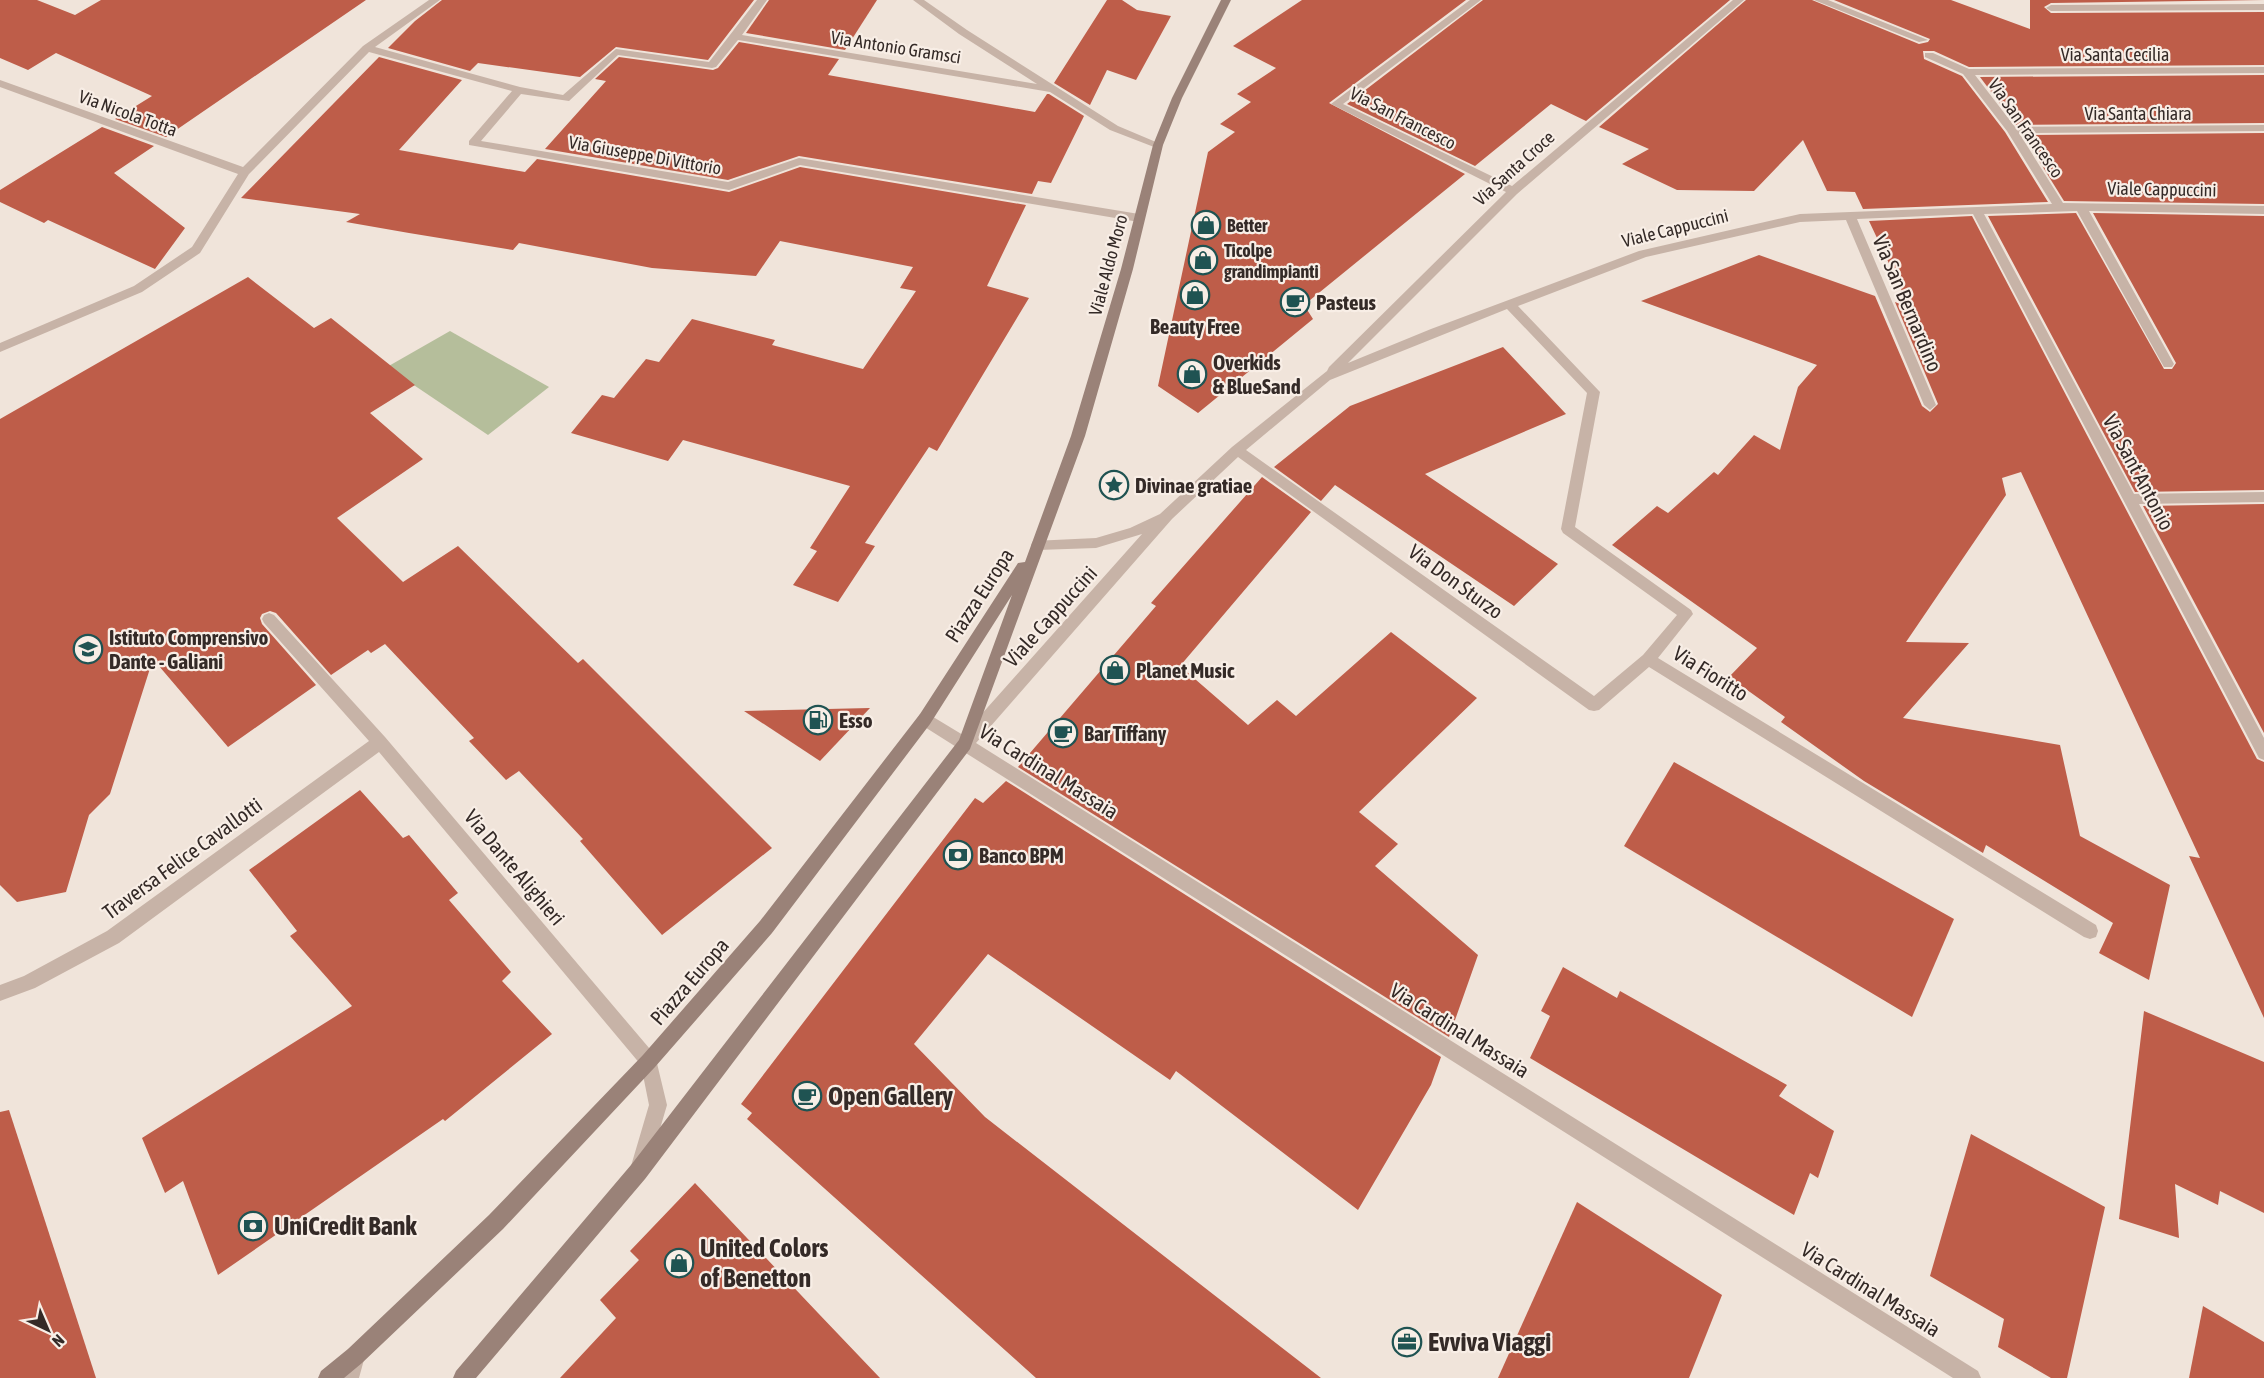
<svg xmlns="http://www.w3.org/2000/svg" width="2264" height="1378" font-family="'Asap Condensed',sans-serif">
<rect width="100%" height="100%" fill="#f0e4da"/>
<polygon fill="#b5be9b" points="450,331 549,387 488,435 387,367"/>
<g fill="#be5d49">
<polygon points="0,0 37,0 75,15 101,0 366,0 166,137 115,119 152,96 56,53 28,70 0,58"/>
<polygon points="442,0 754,0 708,60 616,47 580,77 478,63 470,71 388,48 415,21"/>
<polygon points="769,0 877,0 845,50 746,33"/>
<polygon points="1107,0 1122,0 1137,10 1171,16 1136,80 1107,70 1090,105 1054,83"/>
<polygon points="1302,0 1466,0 1329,103 1465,174 1304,305 1313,319 1198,413 1158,386 1208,152 1235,132 1220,124 1251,102 1237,94 1276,68 1233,46"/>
<polygon points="1483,0 1730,0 1586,121 1551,104 1475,166 1347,104"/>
<polygon points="1746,0 1812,0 1919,44 1928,42 1930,39 1834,0 1951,0 2030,29 2030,0 2264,0 2051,3 2044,7 2051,13 2264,12 2264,65 1969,67 1934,51 1923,51 1924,59 1962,76 2005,132 2048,202 1863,209 1855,192 1827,191 1803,140 1754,191 1677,190 1622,164 1649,149 1599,127"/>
<polygon points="739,42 839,59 828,75 1035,112 1047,94 1049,94 1084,116 1051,183 1038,181 1032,194 799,156 728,180 545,149 606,81 595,79 619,57 713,70 718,68"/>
<polygon points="379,57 462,80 399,150 525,172 537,159 729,192 800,167 1026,205 987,286 1029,298 937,451 929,447 865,543 875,546 838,602 793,585 817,551 810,548 850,486 683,440 668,461 571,433 602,395 614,398 646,359 659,362 692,319 775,340 772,345 863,369 916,291 900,288 913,267 780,241 756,276 652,268 519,243 513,250 409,233 346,222 360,214 241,198"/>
<polygon points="2264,75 2264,123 2016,125 1980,77"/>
<polygon points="102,127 154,146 114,173 185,228 155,269 48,220 44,223 0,202 0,190"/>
<polygon points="2264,133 2264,204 2064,201 2023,135"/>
<polygon points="2076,213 2164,369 2172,369 2176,363 2093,213 2264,216 2264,490 2135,492 1988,216"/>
<polygon points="1972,216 2257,759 2264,762 2264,1018 2189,856 2200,858 2021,472 2002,478 2006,495 1906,642 1969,643 1903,718 2060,745 2080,836 2170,885 2149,980 2099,953 2113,923 1986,845 1983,853 1864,781 1781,722 1785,717 1729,677 1757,648 1612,545 1657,506 1668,513 1714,472 1718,475 1754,435 1780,450 1798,387 1817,365 1641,301 1759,255 1875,296 1922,406 1930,412 1938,404 1895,302 1910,308 1869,221"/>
<polygon points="248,277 314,328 331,318 415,385 370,413 423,459 337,518 403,582 458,546 578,663 583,659 772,848 662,935 580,841 583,839 519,771 506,780 469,741 474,738 385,644 371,653 368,650 331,675 276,613 270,611 262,614 260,618 262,624 316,685 228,747 153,659 110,794 89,815 66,892 17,902 0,885 0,419"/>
<polygon points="1503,347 1566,414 1425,474 1558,564 1514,606 1335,485 1321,501 1274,467 1350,406"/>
<polygon points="1262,477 1311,512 1180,666 1248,725 1277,700 1296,716 1391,632 1477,698 1359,812 1398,844 1375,866 1478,955 1449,1037 1018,767 1156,606 1151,603"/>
<polygon points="2264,504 2264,733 2143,506"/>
<polygon points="870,708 820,761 744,711"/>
<polygon points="1674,762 1954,919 1912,1017 1624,846"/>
<polygon points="1006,781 1441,1057 1431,1085 1358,1210 1176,1071 1170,1080 988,954 914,1044 985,1117 1321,1378 1036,1378 747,1119 752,1113 741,1104 975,798 983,803"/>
<polygon points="360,790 403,838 409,835 458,893 449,900 511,972 502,981 552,1034 445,1121 443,1119 218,1275 183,1181 165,1193 142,1138 352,1006 290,936 297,931 249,870"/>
<polygon points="1563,967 1617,998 1620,991 1787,1085 1779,1096 1834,1131 1818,1178 1810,1173 1794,1215 1530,1058 1550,1016 1541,1011"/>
<polygon points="2144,1011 2264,1062 2264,1213 2220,1191 2218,1205 2175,1184 2179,1238 2119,1219"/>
<polygon points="9,1110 96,1378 0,1378 0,1112"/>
<polygon points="1971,1134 2105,1207 2067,1378 2051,1378 1998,1347 2004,1319 1930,1276"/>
<polygon points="695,1183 818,1313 880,1378 560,1378 616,1318 600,1300 639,1260 630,1251"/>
<polygon points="1577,1202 1722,1295 1689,1378 1498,1378"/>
<polygon points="2203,1306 2264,1342 2264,1378 2189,1378"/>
</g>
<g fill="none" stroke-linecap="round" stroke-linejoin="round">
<g fill="#c7b3a7" fill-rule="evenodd">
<polygon points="429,0 440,0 375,47 520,87 563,95 616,49 709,62 757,0 767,0 742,35 1037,84 959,34 913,0 924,0 967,30 1118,126 1163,145 1158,148 1154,147 1110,130 1050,92 738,40 716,67 712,68 618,55 569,101 521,94 481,141 728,182 799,158 1139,214 1145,218 1139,222 800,165 729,190 469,145 469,141 512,91 369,52 249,174 200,253 142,292 0,352 0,343 134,286 192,247 238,174 0,87 0,80 243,167 363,46"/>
<path d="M 1470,0 L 1481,0 L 1343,104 L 1512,186 L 1733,0 L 1744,0 L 1517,194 L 1348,363 L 1431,329 L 1639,251 L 1800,214 L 2052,204 L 2007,131 L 1963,74 L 1925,57 L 1925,53 L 1933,53 L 1969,69 L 2264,67 L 2264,73 L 1975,75 L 2015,127 L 2264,125 L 2264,131 L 2019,133 L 2063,203 L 2264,206 L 2264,214 L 2089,211 L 2174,364 L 2172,367 L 2164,367 L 2077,211 L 1984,214 L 2134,494 L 2264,492 L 2264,502 L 2139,504 L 2264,738 L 2264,760 L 2259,758 L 1973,214 L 1857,219 L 1936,405 L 1930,410 L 1924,405 L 1846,220 L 1800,222 L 1646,257 L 1518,306 L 1600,392 L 1575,527 L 1691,610 L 1693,614 L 1658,658 L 2096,925 L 2098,931 L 2096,937 L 2090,939 L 2084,937 L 1649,667 L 1599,710 L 1594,711 L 1589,710 L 1238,457 L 1172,519 L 976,743 L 1978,1371 L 1981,1378 L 1953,1378 L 920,724 L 917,719 L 920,714 L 925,712 L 963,735 L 1142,534 L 1096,548 L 1038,550 L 1033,549 L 1031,545 L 1033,541 L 1096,538 L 1130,528 L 1160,514 L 1232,447 L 1327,371 L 1329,367 L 1506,192 L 1331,104 ZM 1507,309 L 1587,393 L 1561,529 L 1563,533 L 1677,615 L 1643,655 L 1594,696 L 1246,450 L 1330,380 Z"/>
<polygon points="1814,0 1828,0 1928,40 1919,42"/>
<polygon points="2264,4 2264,10 2051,11 2046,8 2051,5"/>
<polygon points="269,613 274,615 385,737 655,1055 667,1105 647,1173 640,1175 633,1173 631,1166 649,1105 641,1065 379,752 119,943 35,988 0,1001 0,985 24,976 107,931 369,741 264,623 262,619 264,615"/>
<polygon points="355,1346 362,1349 365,1356 359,1378 339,1378 348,1349"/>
</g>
<polygon fill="#9a8278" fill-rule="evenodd" points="1221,0 1231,0 1182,98 1163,145 1133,269 1085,436 970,749 645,1179 476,1378 453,1378 456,1371 631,1165 959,740 1012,595 930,724 772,933 655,1067 503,1229 362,1363 344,1378 318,1378 321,1371 348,1349 489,1215 643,1055 760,921 920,714 1018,563 1025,562 1071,436 1121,269 1153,145 1172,98"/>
</g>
<defs>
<g id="shop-ring" transform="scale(1.5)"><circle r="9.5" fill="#f8eee6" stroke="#1f5352" stroke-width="1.5"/><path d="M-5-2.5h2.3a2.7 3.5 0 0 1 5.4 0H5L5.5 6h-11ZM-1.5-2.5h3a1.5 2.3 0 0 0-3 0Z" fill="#1f5352"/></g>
<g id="cafe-ring" transform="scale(1.5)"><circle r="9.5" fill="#f8eee6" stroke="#1f5352" stroke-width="1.5"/><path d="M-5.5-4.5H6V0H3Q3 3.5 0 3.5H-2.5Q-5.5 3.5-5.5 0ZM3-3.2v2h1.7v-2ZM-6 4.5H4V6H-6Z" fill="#1f5352"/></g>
<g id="sight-ring" transform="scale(1.5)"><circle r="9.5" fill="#f8eee6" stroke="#1f5352" stroke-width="1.5"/><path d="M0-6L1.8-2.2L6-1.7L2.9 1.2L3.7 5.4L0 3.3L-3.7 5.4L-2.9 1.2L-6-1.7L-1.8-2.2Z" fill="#1f5352"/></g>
<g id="school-ring" transform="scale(1.5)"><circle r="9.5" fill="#f8eee6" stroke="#1f5352" stroke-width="1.5"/><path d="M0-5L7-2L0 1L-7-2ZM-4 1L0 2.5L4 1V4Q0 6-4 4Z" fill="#1f5352"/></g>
<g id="fuel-ring" transform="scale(1.5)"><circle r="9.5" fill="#f8eee6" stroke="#1f5352" stroke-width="1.5"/><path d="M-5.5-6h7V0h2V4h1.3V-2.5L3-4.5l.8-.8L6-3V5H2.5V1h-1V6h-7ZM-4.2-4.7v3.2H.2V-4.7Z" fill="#1f5352"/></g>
<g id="bank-ring" transform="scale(1.5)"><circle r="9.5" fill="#f8eee6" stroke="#1f5352" stroke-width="1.5"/><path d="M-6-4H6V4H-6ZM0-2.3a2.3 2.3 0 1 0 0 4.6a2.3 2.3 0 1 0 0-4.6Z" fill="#1f5352"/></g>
<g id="office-ring" transform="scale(1.5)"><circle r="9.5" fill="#f8eee6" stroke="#1f5352" stroke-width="1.5"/><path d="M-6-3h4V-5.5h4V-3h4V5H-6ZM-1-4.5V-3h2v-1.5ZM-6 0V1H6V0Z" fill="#1f5352"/></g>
</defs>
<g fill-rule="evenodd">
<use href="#shop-ring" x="1206" y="225"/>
<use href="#shop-ring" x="1203" y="260"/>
<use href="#shop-ring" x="1195" y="295"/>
<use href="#cafe-ring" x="1295" y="302"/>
<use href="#shop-ring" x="1192" y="374"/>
<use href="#sight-ring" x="1114" y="485"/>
<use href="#school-ring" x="88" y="649"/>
<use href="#shop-ring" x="1115" y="670"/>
<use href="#fuel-ring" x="818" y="720"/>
<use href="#cafe-ring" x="1063" y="733"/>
<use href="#bank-ring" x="958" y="855"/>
<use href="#cafe-ring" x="807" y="1096"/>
<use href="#bank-ring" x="253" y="1226"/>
<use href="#shop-ring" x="679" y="1263"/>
<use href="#office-ring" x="1407" y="1342"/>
</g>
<g text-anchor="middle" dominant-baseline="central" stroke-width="4.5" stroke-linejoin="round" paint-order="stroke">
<g font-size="18" fill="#342a27" stroke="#f8eee6">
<text transform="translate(896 47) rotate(9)">Via Antonio Gramsci</text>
<text x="2115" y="54">Via Santa Cecilia</text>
<text transform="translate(128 113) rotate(20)">Via Nicola Totta</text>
<text x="2138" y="113">Via Santa Chiara</text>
<text transform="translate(1403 118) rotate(27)">Via San Francesco</text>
<text transform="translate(2026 128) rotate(55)">Via San Francesco</text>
<text transform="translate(645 155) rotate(10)">Via Giuseppe Di Vittorio</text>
<text transform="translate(1514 168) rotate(-42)">Via Santa Croce</text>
<text transform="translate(2162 189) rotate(1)">Viale Cappuccini</text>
<text transform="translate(1675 228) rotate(-14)">Viale Cappuccini</text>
<text transform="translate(1108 265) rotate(-75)">Viale Aldo Moro</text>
</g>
<g font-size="18" font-weight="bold" fill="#342a27" stroke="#f8eee6" text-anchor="start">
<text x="1227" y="225">Better</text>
<text x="1224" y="250">Ticolpe<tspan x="1224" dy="21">grandimpianti</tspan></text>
</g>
<g font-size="21" font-weight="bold" fill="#342a27" stroke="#f8eee6" text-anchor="start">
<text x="1316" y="302">Pasteus</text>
<text x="1195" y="326" text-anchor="middle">Beauty Free</text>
<text x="1213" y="362">Overkids<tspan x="1213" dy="24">&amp; BlueSand</tspan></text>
<text x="1135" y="485">Divinae gratiae</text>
<text x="109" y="637">Istituto Comprensivo<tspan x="109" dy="24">Dante - Galiani</tspan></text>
<text x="1136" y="670">Planet Music</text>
<text x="839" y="720">Esso</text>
<text x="1084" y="733">Bar Tiffany</text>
<text x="979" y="855">Banco BPM</text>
</g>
<g font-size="21" fill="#342a27" stroke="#f8eee6">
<text transform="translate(1908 303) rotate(67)">Via San Bernardino</text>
<text transform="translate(2139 472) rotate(62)">Via Sant'Antonio</text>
<text transform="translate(1456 581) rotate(36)">Via Don Sturzo</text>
<text transform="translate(979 595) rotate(-57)">Piazza Europa</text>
<text transform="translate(1050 616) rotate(-48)">Viale Cappuccini</text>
<text transform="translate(1711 673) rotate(32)">Via Fioritto</text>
<text transform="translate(1049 771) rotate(32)">Via Cardinal Massaia</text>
<text transform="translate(182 858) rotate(-36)">Traversa Felice Cavallotti</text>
<text transform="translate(515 867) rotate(50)">Via Dante Alighieri</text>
<text transform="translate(689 981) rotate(-49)">Piazza Europa</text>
<text transform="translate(1460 1030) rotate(32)">Via Cardinal Massaia</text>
<text transform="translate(1871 1289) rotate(32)">Via Cardinal Massaia</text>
</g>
<g font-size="26" font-weight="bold" fill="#342a27" stroke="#f8eee6" text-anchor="start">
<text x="828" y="1096">Open Gallery</text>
<text x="274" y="1226">UniCredit Bank</text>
<text x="700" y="1248">United Colors<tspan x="700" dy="30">of Benetton</tspan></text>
<text x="1428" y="1342">Evviva Viaggi</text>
</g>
</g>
<g transform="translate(48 1330) rotate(136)" stroke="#f8eee6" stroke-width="4.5" paint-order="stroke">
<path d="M0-4.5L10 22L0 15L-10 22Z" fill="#342a27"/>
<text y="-9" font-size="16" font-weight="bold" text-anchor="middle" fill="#342a27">N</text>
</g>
</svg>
